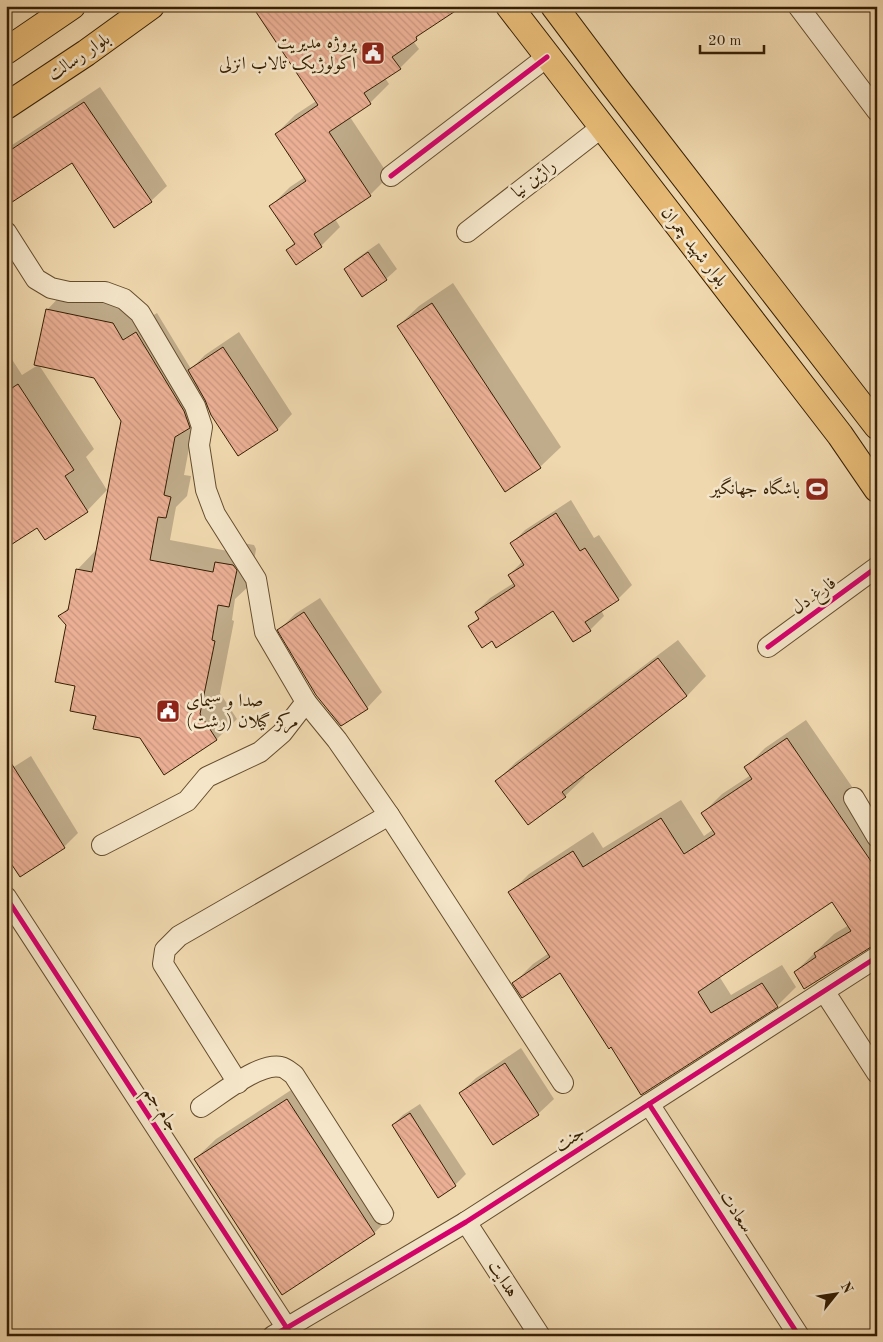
<svg xmlns="http://www.w3.org/2000/svg" width="883" height="1342" font-family="'Old Standard TT',Amiri,serif">
<defs>
<pattern id="building-back-hatch" width="6" height="6" patternUnits="userSpaceOnUse" patternTransform="scale(1.25)"><rect width="6" height="6" fill="#eaaf94"/><path d="M-1 5l2 2M0 0l6 6M5-1l2 2" fill="none" stroke="#c9967e"/></pattern>
</defs>
<rect width="100%" height="100%" fill="#f0d8ae"/>
<filter id="stains"><feTurbulence type="fractalNoise" baseFrequency=".004" numOctaves="4"/><feColorMatrix values="0 0 0 0 .2 0 0 0 0 .09 0 0 0 0 .02 0 0 0 .5 -.17"/></filter>
<radialGradient id="worn" r=".72"><stop offset=".6" stop-color="#630" stop-opacity="0"/><stop offset="1" stop-color="#630" stop-opacity=".3"/></radialGradient>
<g fill="#0003">
<polygon points="426,29 413,41 419,49 400,68 385,78 389,84 370,103 350,117 389,176 370,195 335,219 340,227 321,246 296,263 287,250 295,242 271,206 290,187 305,177 276,134 295,115"/>
<polygon points="100,87 167,186 151,201 72,161 6,205 6,149"/>
<polygon points="379,243 397,269 386,279 345,269 356,259"/>
<polygon points="453,283 561,447 540,467 398,326 419,306"/>
<polygon points="67,289 133,303 144,321 157,313 191,369 205,355 239,332 292,414 277,430 209,407 194,422 184,475 191,476 187,496 176,507 170,540 228,551 237,542 254,545 256,549 250,585 235,599 232,620 234,621 220,693 237,719 217,739 164,773 141,737 97,715 77,685 68,625 60,616 70,606 77,570 97,549 122,421 95,377 39,365 94,449 86,457 107,490 87,511 6,536 6,350 22,375 38,365 47,310"/>
<polygon points="571,500 594,538 599,535 632,585 618,599 601,610 604,616 590,630 574,641 554,610 493,640 470,626 479,617 476,612 490,598 514,583 509,575 523,561 511,544 525,530"/>
<polygon points="320,598 382,692 367,708 279,630 295,614"/>
<polygon points="678,640 706,676 687,696 583,775 585,777 565,796 529,823 497,781 516,762"/>
<polygon points="806,720 877,823 877,944 795,972 834,934 849,925 832,900 719,976 731,995 782,965 796,987 777,1006 611,1046 560,972 514,983 533,964 549,953 510,893 529,874 593,832 603,848 681,800 704,836 714,829 703,813 722,794 751,775 746,767 765,748"/>
<polygon points="31,756 78,833 64,847 6,772"/>
<polygon points="521,1048 554,1099 538,1114 460,1093 476,1078"/>
<polygon points="308,1079 395,1213 374,1233 195,1159 216,1139"/>
<polygon points="420,1104 466,1174 455,1185 439,1196 393,1125 403,1115"/>
</g>
<g fill="url(#building-back-hatch)" stroke="#361f04">
<polygon points="252,6 463,6 416,37 417,40 392,57 401,69 364,93 371,104 329,132 371,196 314,234 322,247 296,265 286,250 295,244 269,206 306,181 275,134 318,105"/>
<polygon points="84,102 152,202 114,228 72,163 6,206 6,153"/>
<polygon points="368,252 387,280 362,297 344,269"/>
<polygon points="432,303 541,468 505,492 397,326"/>
<polygon points="46,309 113,323 123,340 136,332 184,411 190,428 175,437 164,495 171,497 166,518 158,517 150,560 213,572 215,562 233,565 237,570 229,607 218,605 212,640 215,641 200,714 217,740 164,775 140,738 93,729 96,716 70,711 75,686 55,682 66,625 58,616 68,610 76,569 92,572 121,421 94,378 34,365"/>
<polygon points="223,347 278,430 238,456 211,415 205,400 188,370"/>
<polygon points="18,384 74,470 65,476 88,512 45,540 37,528 6,548 6,392"/>
<polygon points="556,513 580,551 585,548 619,600 585,622 591,631 573,642 553,611 496,648 492,641 482,648 468,626 479,619 475,612 515,586 508,575 524,565 510,543"/>
<polygon points="304,612 368,709 341,726 316,695 277,630"/>
<polygon points="658,658 687,696 562,792 566,797 528,825 495,781"/>
<polygon points="787,738 877,870 877,945 871,947 804,989 794,972 816,957 814,953 851,931 832,902 698,992 711,1013 762,983 778,1007 641,1095 611,1047 609,1049 560,973 522,998 512,983 550,957 508,892 573,851 583,867 661,818 684,854 715,834 701,813 752,779 744,767"/>
<polygon points="6,755 65,848 20,877 6,856"/>
<polygon points="505,1063 539,1115 493,1145 459,1093"/>
<polygon points="287,1099 375,1234 282,1295 194,1159"/>
<polygon points="410,1113 456,1186 438,1198 392,1125"/>
</g>
<g fill="none" stroke-linecap="round" stroke-linejoin="round">
<g stroke="#644d2e" stroke-width="22">
<g id="minor">
<polyline points="798,6 877,111"/>
<polyline points="391,176 547,57"/>
<polyline points="6,232 36,279 51,288 69,292 105,292 124,299 140,313 195,406 202,427 199,445 206,490 215,514 256,579 265,632 306,702 337,740 389,815 563,1083"/>
<polyline points="467,232 602,127"/>
<polyline points="768,647 877,567"/>
<polyline points="854,798 877,837"/>
<polyline points="102,845 187,801 207,777 260,752 282,733 306,702"/>
<polyline points="6,897 292,1336"/>
<polyline points="824,991 877,1073"/>
<polyline points="238,1083 163,964 165,950 179,936 389,815"/>
<polyline points="649,1104 799,1336"/>
<path d="M 201,1107 C 220,1095 259,1062 281,1067 C 286,1068 290,1072 294,1075 L 383,1214"/>
<polyline points="466,1222 540,1336"/>
<polyline points="273,1336 466,1222 877,957"/>
</g>
</g>
<g stroke="#361f04" stroke-width="28">
<g id="major">
<polyline points="509,6 840,435 877,489"/>
<polyline points="554,6 614,86 877,426"/>
<polyline points="6,51 72,6"/>
<polyline points="6,106 86,53 151,6"/>
</g>
</g>
<use href="#minor" stroke="#f5e6ca" stroke-width="20"/>
<use href="#major" stroke="#e8bc77" stroke-width="26"/>
<g stroke="#f5e6ca" stroke-width="8">
<g id="cycleway">
<polyline points="391,176 547,57"/>
<polyline points="768,647 877,567"/>
<polyline points="6,897 292,1336"/>
<polyline points="649,1104 799,1336"/>
<polyline points="273,1336 466,1222 877,957"/>
</g>
</g>
<use href="#cycleway" stroke="#d6006c" stroke-width="5"/>
</g>
<defs>
<g id="civic-square" transform="scale(1.25)"><rect x="-9" y="-9" width="18" height="18" rx="4" fill="#8f2418" stroke="#f5e6ca"/><path d="M-.6-6.5H3V-4.5H.6V-3L4-1V1h2V6H-6V1h2V-1L-.6-3ZM-1.2 2.5V6h2.4V2.5Z" fill="#fff"/></g>
<g id="stadium-square" transform="scale(1.25)"><rect x="-9" y="-9" width="18" height="18" rx="4" fill="#8f2418" stroke="#f5e6ca"/><path d="M0-5a6.5 5 0 1 0 0 10a6.5 5 0 1 0 0-10ZM-3.5-1.8h7v3.6h-7Z" fill="#fff"/></g>
</defs>
<g fill-rule="evenodd">
<use href="#civic-square" x="373" y="53"/>
<use href="#stadium-square" x="817" y="489"/>
<use href="#civic-square" x="168" y="711"/>
</g>
<g text-anchor="middle" dominant-baseline="central" stroke-width="5" stroke-linejoin="round" paint-order="stroke">
<g font-size="18" fill="#361f04" stroke="#f5e6ca" text-anchor="end">
<text x="356" y="43">پروژه مدیریت<tspan x="356" dy="21">اکولوژیک تالاب انزلی</tspan></text>
<text x="800" y="489">باشگاه جهانگیر</text>
<text x="186" y="701" text-anchor="start">صدا و سیمای<tspan x="186" dy="21">مرکز گیلان (رشت)</tspan></text>
</g>
<g font-size="18" fill="#361f04" stroke="#f5e6ca">
<text transform="translate(79 57) rotate(-34)">بلوار رسالت</text>
<text transform="translate(534 179) rotate(-38)">راژین نیا</text>
<text transform="translate(694 247) rotate(52)">بلوار شهید چمران</text>
<text transform="translate(814 596) rotate(-36)">فارغ دل</text>
<text transform="translate(161 1109) rotate(57)">جام جم</text>
<text transform="translate(570 1139) rotate(-33)">جنت</text>
<text transform="translate(736 1212) rotate(57)">سعادت</text>
<text transform="translate(503 1279) rotate(57)">هدایت</text>
</g>
</g>
<rect width="883" height="1342" fill="none" stroke="#f0d8ae" stroke-width="25"/>
<rect x="8" y="8" width="868" height="1327" fill="none" stroke="#361f04" stroke-width="2.5"/>
<rect x="12" y="12" width="858" height="1317" fill="none" stroke="#361f04"/>
<g transform="translate(836 1294) rotate(60)" stroke="#f5e6ca" stroke-width="4" paint-order="stroke">
<path d="M0-4L9 19L0 12L-9 19Z" fill="#361f04"/>
<text y="-8" font-size="14" font-weight="bold" text-anchor="middle" fill="#361f04">N</text>
</g>
<path d="M700 45v8h64v-8" fill="none" stroke="#361f04" stroke-width="2.5"/>
<text x="708" y="45" font-size="15" fill="#361f04" stroke="#f5e6ca" stroke-width="4" paint-order="stroke">20 m</text>
<rect width="100%" height="100%" filter="url(#stains)"/>
<rect width="100%" height="100%" fill="url(#worn)"/>
</svg>
